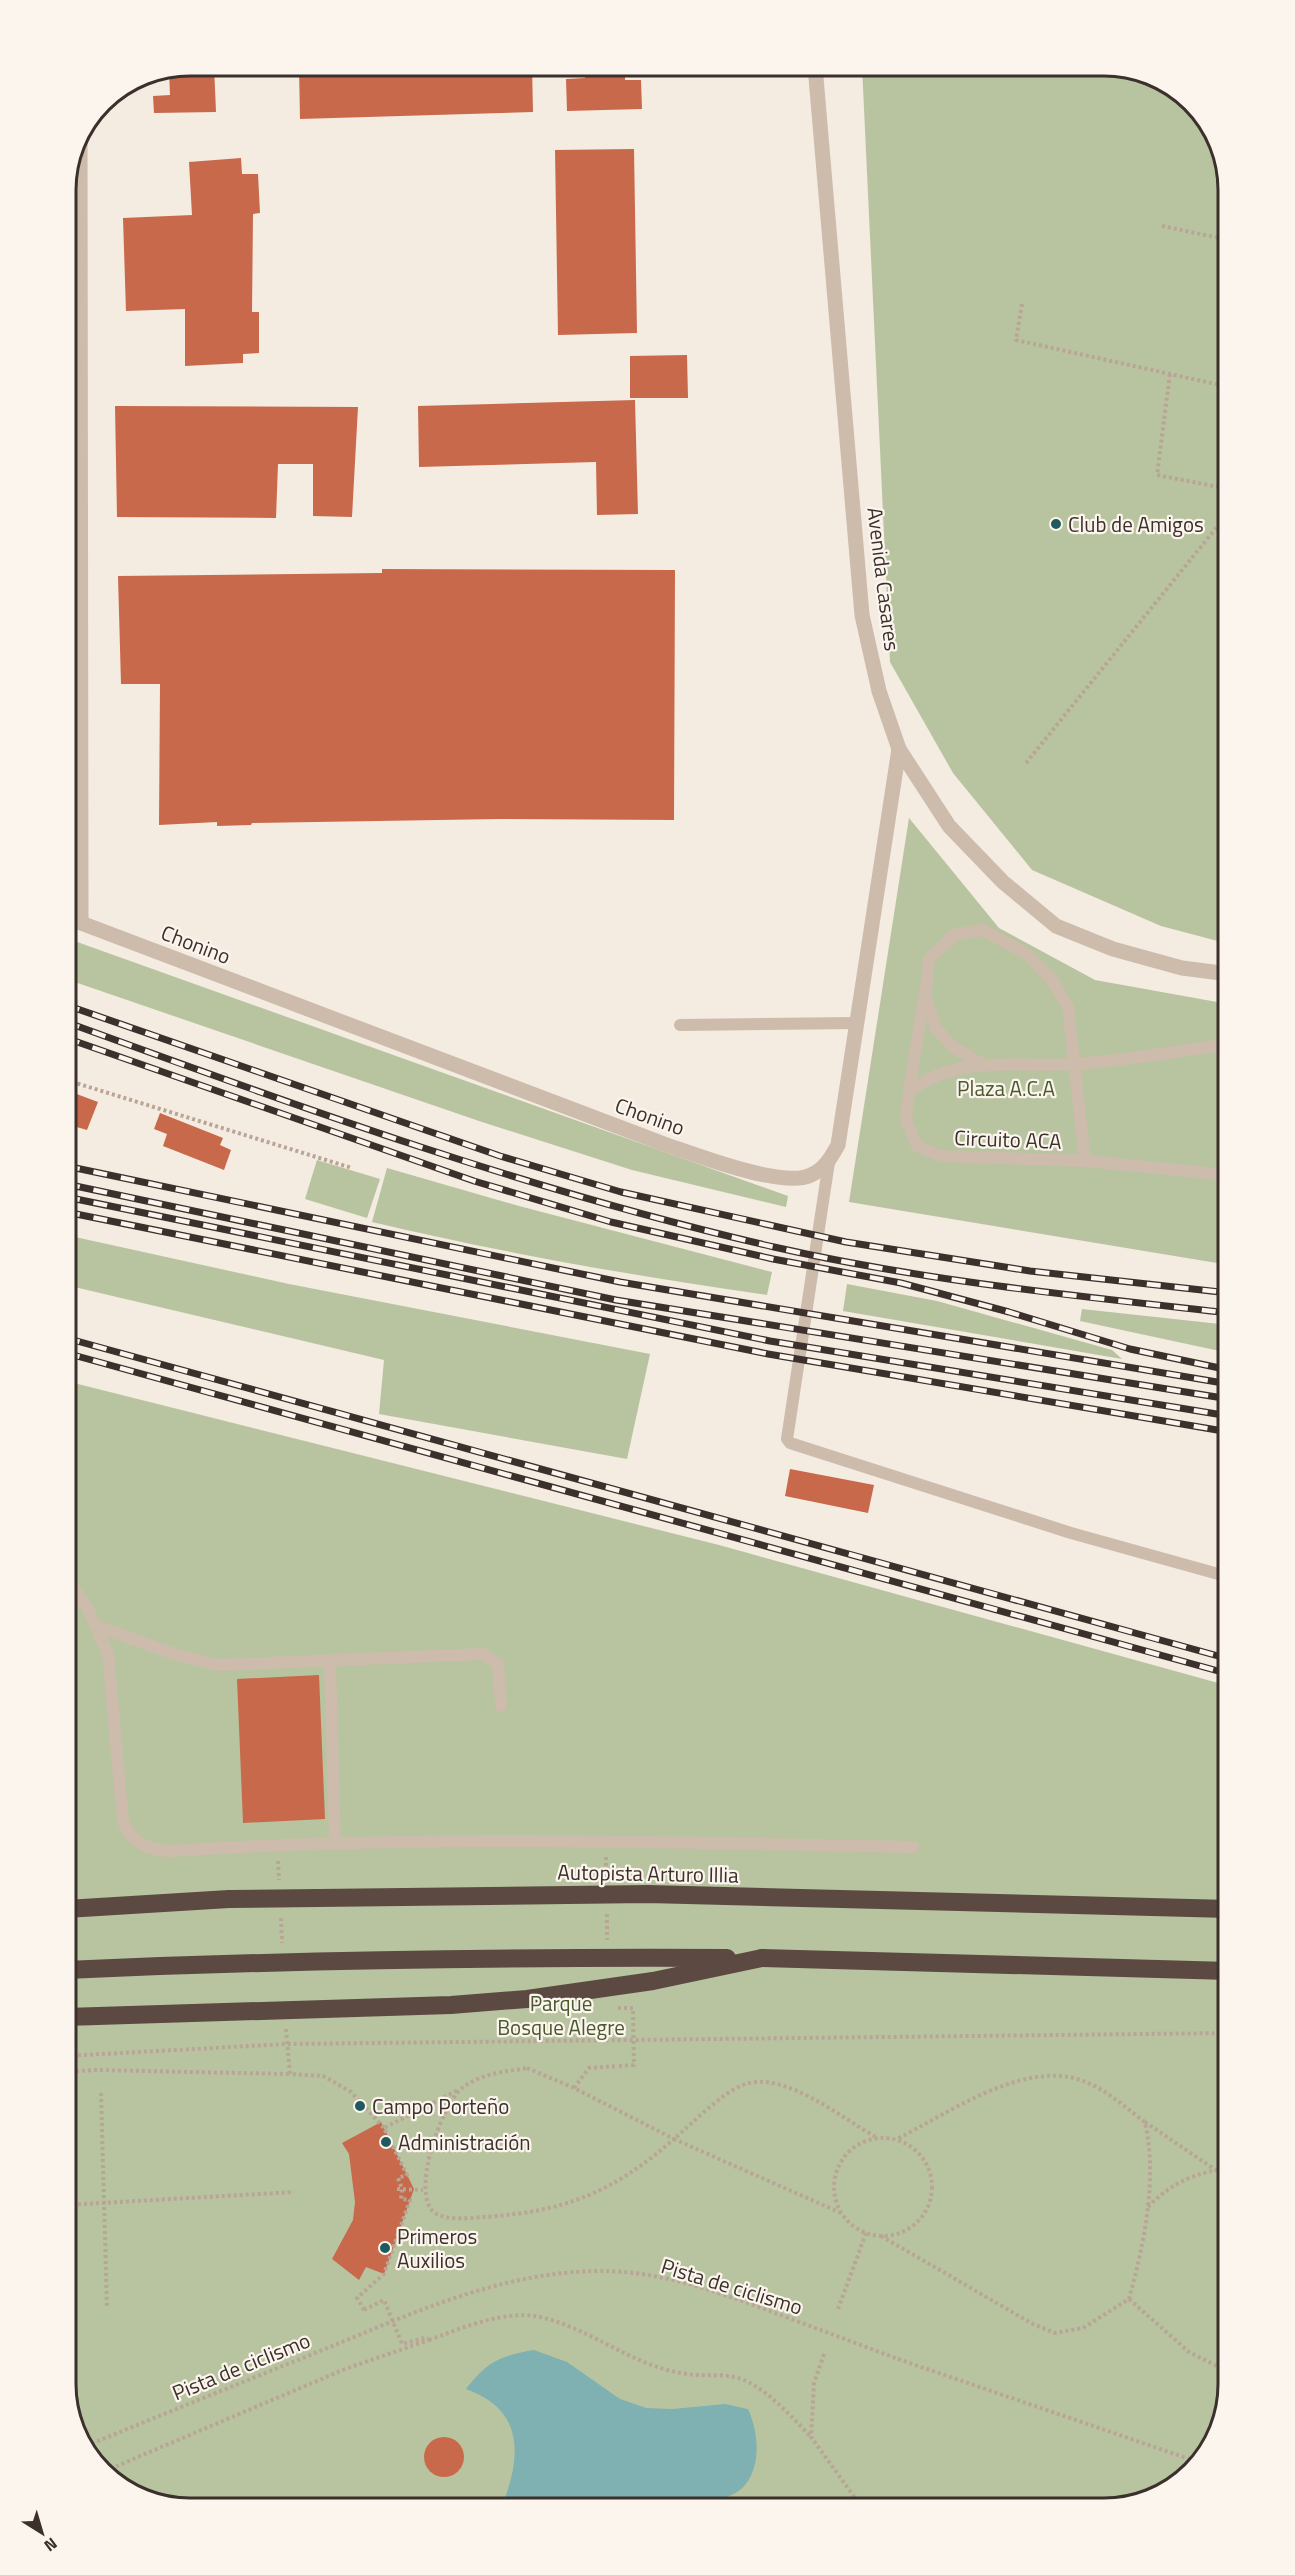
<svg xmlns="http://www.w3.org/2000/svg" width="1295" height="2575" font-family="'Titillium Web',sans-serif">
<rect width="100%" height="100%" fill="#f4ebe1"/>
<g fill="#b8c4a0">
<polygon points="862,66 1113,66 1180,92 1220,143 1229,191 1229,944 1161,926 1032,870 953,773 890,662"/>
<polygon points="909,818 999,928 1095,980 1217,1002 1229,1000 1229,1265 849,1202"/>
<polygon points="66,938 788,1196 786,1207 632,1170 479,1121 66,979"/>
<polygon points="317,1160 380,1179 367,1218 305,1199"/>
<path d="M 387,1168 L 519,1206 L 772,1272 L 767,1295 C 634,1276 503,1253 372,1222 Z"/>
<polygon points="66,1235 289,1284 650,1354 627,1459 379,1414 384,1360 66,1285"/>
<polygon points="847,1284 937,1301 1112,1350 1122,1359 843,1311"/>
<polygon points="1082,1309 1229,1325 1229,1353 1080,1321"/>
<polygon points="66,1381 719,1545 1229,1686 1229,2385 1208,2454 1152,2500 1104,2509 183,2509 115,2483 75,2432 66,2384 66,1732 69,1718 69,1657 66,1649"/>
</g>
<path fill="#7fb0b2" d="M 534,2350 L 567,2362 L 620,2399 L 646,2408 L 673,2409 L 725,2404 L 748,2409 C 758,2431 762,2464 745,2485 C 737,2495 723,2498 712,2502 L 508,2506 L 504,2501 C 522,2452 522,2409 466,2389 C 488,2361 500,2356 534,2350 Z"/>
<g fill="#c8694b">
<polygon points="191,66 214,66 216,112 154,113 153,96 170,95 169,70"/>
<polygon points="299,66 532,66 533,112 300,119"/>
<polygon points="584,66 625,66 625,80 641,80 642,109 567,111 566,79 585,78"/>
<polygon points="634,149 637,333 558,335 555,150"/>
<polygon points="241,158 242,174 258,174 260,213 253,214 252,312 259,312 259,353 243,354 243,363 185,366 185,309 126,311 123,218 192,215 189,162"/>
<polygon points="687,355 688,398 630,398 630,356"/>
<polygon points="635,400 638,514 597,515 596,462 419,467 418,406"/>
<polygon points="115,406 358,407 352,517 313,516 313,464 278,464 276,518 117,517"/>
<polygon points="382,569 675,570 674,820 500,819 252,823 251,825 217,826 217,822 159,825 160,684 121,684 118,576 382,573"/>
<polygon points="66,1090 98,1102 87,1130 66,1124"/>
<polygon points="160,1113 223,1138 220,1145 231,1150 224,1170 163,1146 167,1134 154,1129"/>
<polygon points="790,1469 874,1485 868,1513 785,1496"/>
<polygon points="319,1675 325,1819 243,1823 237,1679"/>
<polygon points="381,2122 414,2189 384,2274 366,2267 359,2280 332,2259 353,2220 355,2202 349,2154 342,2143"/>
<circle cx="444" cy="2457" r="20"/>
</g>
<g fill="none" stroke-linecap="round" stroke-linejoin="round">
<g stroke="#b9a596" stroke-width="4" stroke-dasharray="3 3" stroke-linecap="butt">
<polyline points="1162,226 1229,240"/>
<polyline points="1022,304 1016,340 1229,387"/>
<polyline points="1170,374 1157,475 1229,489"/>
<polyline points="1220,385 1229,332"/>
<polyline points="1026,763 1229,512"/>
<polyline points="66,1080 352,1168"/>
<polyline points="606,1857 606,1877"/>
<polyline points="278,1861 279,1880"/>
<polyline points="607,1914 607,1940"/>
<polyline points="281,1918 282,1943"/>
<polyline points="286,2029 290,2074 323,2076 351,2092 384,2128"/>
<polyline points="66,2056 286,2044 1229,2033"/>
<path d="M 527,2068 L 574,2088 L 674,2139 C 614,2192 564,2212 484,2217 C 469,2218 448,2221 435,2213 C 409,2195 442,2104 462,2088 C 481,2073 505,2072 527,2068 Z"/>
<polyline points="574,2088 589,2068 618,2066"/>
<polyline points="101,2093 107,2308"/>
<polyline points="69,2095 69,2072 95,2070 290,2074"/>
<polyline points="1145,2122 1229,2179"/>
<circle cx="883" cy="2187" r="49"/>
<polyline points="397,2189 423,2190"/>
<polyline points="66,2205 294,2192"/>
<path d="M 1148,2207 C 1168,2186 1188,2176 1216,2170"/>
<path d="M 841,2213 L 674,2139 C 693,2123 720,2094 743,2085 C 783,2069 841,2118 876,2137"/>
<path d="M 881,2236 L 1033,2324 L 1055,2333 L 1083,2328 L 1129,2299 C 1144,2244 1158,2179 1145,2122 C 1127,2109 1108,2091 1088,2083 C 1028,2056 951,2112 897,2139"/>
<polyline points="1129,2299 1189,2352 1229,2372"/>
<polyline points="838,2309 866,2233"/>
<polyline points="364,2310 357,2298 384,2274 410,2200 401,2199 402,2189 398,2178 407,2175 384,2128 458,2090"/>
<path d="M 429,2340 C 459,2329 502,2311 535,2316 C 589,2326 632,2367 687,2374 C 706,2377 728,2372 746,2381 C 772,2394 791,2416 811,2437"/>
<polyline points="824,2354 814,2383 811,2437 863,2509"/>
<polyline points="898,2359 1198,2462"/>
<path d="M 86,2446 C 166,2413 245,2381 325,2349 C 413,2313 501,2272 598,2271 C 662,2270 726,2295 786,2317"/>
<polyline points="105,2471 345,2369 429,2340 428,2337"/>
</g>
<g stroke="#cdbbac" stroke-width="12">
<polyline points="680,1025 857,1023"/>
<polyline points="982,1064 953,1047 936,1028 925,996 929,959 954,935 983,930 1027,954 1052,980 1068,1007 1085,1161"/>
<polyline points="909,1091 924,997"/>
<polyline points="829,1162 787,1439 790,1443 1071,1533 1229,1577"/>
<path d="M 1229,1175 L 1085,1161 L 941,1156 L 917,1146 L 906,1120 L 909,1091 C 963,1053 1013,1068 1074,1064 C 1125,1061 1178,1051 1229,1044"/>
<path d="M 66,1576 L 88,1609 L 108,1654 L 123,1821 C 132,1843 147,1850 170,1851 C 417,1835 665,1842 913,1847"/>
<polyline points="97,1626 174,1654 218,1665 483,1654 498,1664 501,1706"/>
<polyline points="330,1661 335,1843"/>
</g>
<path stroke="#cdbbac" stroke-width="15" d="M 81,923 L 664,1144 C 694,1154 783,1189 811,1175 C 825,1169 831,1157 838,1145 L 899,749"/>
<g stroke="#cdbbac" stroke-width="15">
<polyline points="815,66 862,615 879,691 899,749 949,826 1003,882 1056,926 1113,949 1182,968 1229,974"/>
<polyline points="66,918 81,923 80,135"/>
</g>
<polyline stroke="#5c4a42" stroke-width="18" points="762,1958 1229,1971"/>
<g stroke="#3b302b" stroke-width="7">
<g id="rail">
<polyline points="66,1005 500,1156 621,1192 846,1242 1030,1271 1229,1293"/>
<path d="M 66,1022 C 299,1107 533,1192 774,1247 C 924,1281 1077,1296 1229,1313"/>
<polyline points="66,1038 474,1181 611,1222 773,1259 901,1283 1009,1312 1130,1349 1229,1370"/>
<polyline points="66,1166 620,1282 1229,1384"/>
<polyline points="66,1184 616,1300 1229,1399"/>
<polyline points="66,1197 770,1341 1229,1416"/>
<polyline points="66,1212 768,1354 1229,1432"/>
<polyline points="66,1338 1229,1659"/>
<polyline points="66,1353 1229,1674"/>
</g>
</g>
<use href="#rail" stroke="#fbf5ee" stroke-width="4.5" stroke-dasharray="14" stroke-linecap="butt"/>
<g stroke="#b9a596" stroke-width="4" stroke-dasharray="3 3" stroke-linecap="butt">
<polyline points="618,2008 633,2008 634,2065 618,2066"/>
<polyline points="364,2310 384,2300 402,2344 428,2337"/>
<polyline points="786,2317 898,2359"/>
</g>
<g stroke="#5c4a42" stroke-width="18">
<polyline points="66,1909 229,1899 648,1894 1229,1909"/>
<path d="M 66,1970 C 287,1960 506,1957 727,1958"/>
<polyline points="66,2017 451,2005 527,1999 653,1981 762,1958"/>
</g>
</g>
<g fill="#1f5a5e" stroke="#fbf5ee" stroke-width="2">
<circle cx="1056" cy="524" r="6"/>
<circle cx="360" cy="2106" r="6"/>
<circle cx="386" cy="2142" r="6"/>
<circle cx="385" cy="2248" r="6"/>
</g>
<g text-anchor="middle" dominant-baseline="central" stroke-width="4.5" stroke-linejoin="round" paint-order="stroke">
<g font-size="21" fill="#3b302b" stroke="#fbf5ee" text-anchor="start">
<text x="1068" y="524">Club de Amigos</text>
<text x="372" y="2106">Campo Porteño</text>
<text x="398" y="2142">Administración</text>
<text x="397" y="2236">Primeros<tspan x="397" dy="24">Auxilios</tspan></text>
</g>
<g font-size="21" fill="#3b302b" stroke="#fbf5ee">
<text transform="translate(884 579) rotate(83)">Avenida Casares</text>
<text transform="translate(196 944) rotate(21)">Chonino</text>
<text transform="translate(650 1116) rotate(20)">Chonino</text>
<text transform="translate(1008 1139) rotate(2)">Circuito ACA</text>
<text transform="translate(648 1873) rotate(1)">Autopista Arturo Illia</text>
<text transform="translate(732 2286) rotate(17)">Pista de ciclismo</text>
<text transform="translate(241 2366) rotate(-22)">Pista de ciclismo</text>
</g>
<g font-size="21" fill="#4a5a2e" stroke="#fbf5ee">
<text x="1006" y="1088">Plaza A.C.A</text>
<text x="561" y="2003">Parque<tspan x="561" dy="24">Bosque Alegre</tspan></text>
</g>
</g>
<path d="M0 0H1295V2575H0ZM190 76H1104A114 114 0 0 1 1218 190V2384A114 114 0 0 1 1104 2498H190A114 114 0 0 1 76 2384V190A114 114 0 0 1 190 76Z" fill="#fbf5ee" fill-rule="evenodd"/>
<path fill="none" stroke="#3b302b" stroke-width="3" d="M190 76H1104A114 114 0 0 1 1218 190V2384A114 114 0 0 1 1104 2498H190A114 114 0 0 1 76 2384V190A114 114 0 0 1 190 76Z"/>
<g transform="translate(42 2533) rotate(143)" stroke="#fbf5ee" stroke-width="4.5" paint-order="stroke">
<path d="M0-4.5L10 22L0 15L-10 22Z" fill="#3b302b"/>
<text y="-9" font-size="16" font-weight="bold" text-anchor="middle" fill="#3b302b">N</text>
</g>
</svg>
